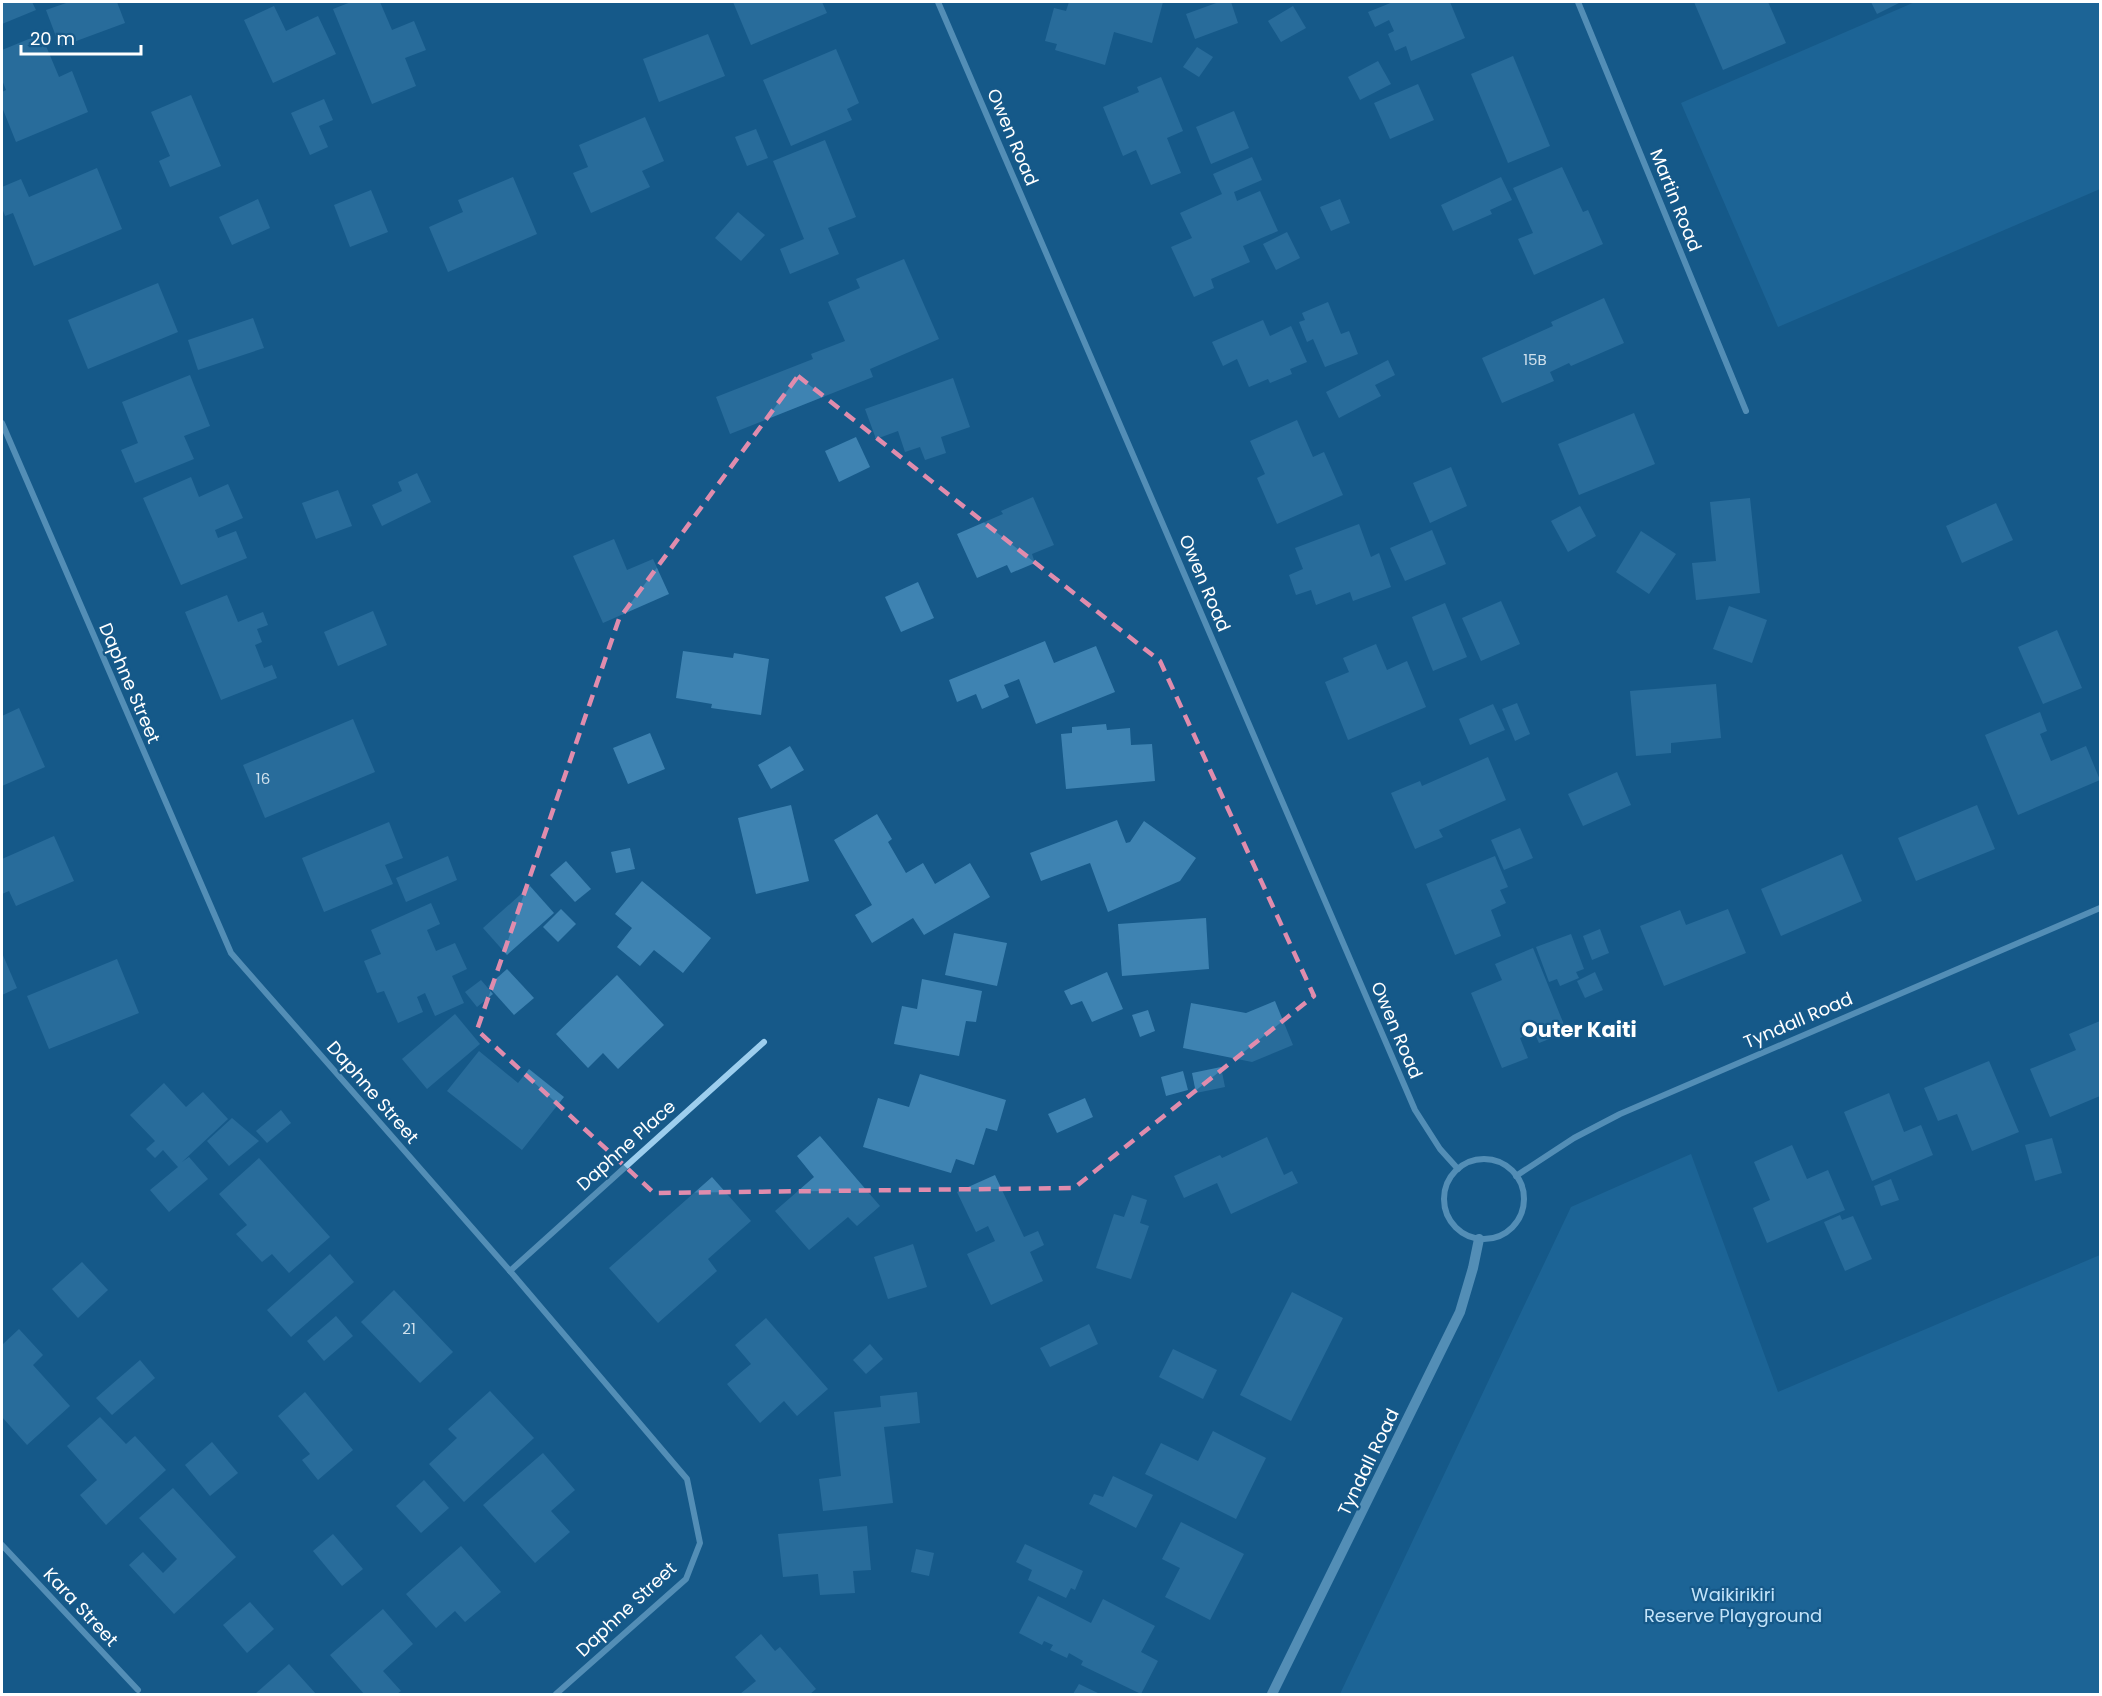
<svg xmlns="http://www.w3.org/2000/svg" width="2102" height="1696" font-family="Poppins,sans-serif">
<rect width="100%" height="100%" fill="#165989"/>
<g fill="#2572a6">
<polygon points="1915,2 2100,2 2100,189 1778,327 1681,103"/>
<polygon points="1691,1154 1778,1392 2100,1255 2100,1694 1340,1694 1571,1207"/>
</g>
<g fill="#3e83b2">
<polygon points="2,2 32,2 36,10 2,24"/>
<polygon points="69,2 117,2 125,23 60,47 46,10"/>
<polygon points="351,2 380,2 392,30 414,21 426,50 405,58 416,86 372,104 333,9"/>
<polygon points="733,2 822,2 827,13 751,45"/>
<polygon points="1069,2 1163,2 1152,43 1114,32 1105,65 1055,50 1057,44 1045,41 1054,8 1066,11"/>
<polygon points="1219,2 1231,2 1238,23 1195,39 1186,14"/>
<polygon points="1393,2 1450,2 1465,38 1411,61 1406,46 1395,51 1388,34 1394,31 1389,20 1375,27 1368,12"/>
<polygon points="1694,2 1768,2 1786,43 1723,70"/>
<polygon points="1871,2 1901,2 1877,14"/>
<polygon points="274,6 286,31 318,16 336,54 273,83 244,20"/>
<polygon points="1293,6 1306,28 1281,42 1268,21"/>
<polygon points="41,34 59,77 72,71 88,112 16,142 2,107 2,92 6,90 2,80 2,50"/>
<polygon points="708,34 725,76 659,102 643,59"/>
<polygon points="1197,47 1213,57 1199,77 1183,67"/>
<polygon points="836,49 859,103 847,109 852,120 791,146 763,80"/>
<polygon points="1513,56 1550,146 1508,163 1471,74"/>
<polygon points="1378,61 1391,84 1360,100 1348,77"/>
<polygon points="1161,77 1183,131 1167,138 1181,173 1151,185 1136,150 1123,156 1103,107 1139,92 1137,87"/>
<polygon points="1418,84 1434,120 1390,139 1374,103"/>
<polygon points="191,95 221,166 170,187 159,161 170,156 151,112"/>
<polygon points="324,99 333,120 319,126 328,147 310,155 291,113"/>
<polygon points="1234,111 1249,148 1211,164 1196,127"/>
<polygon points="645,117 664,161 642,171 650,187 591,213 573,173 588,167 579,145"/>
<polygon points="756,129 768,158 747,166 735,137"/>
<polygon points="825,140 856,217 828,228 839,254 790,274 780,249 804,239 773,161"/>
<polygon points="1252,157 1262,180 1234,192 1237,201 1260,191 1278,231 1243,246 1250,262 1211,279 1214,288 1194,297 1171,247 1192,238 1180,213 1222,194 1213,174"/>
<polygon points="1562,167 1583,212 1588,210 1603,244 1534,275 1518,239 1533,233 1513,188"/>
<polygon points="97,168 122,229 34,266 13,213 5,216 2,208 2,187 21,179 29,197"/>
<polygon points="513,177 537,234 448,272 429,227 463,212 458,200"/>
<polygon points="1501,177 1512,200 1490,210 1492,214 1453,231 1441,205"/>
<polygon points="371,190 388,232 350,247 334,205"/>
<polygon points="258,199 270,228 232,245 219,217"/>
<polygon points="1340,199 1350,223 1331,231 1320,207"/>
<polygon points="738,212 765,235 741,261 715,238"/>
<polygon points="1287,232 1300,258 1276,270 1263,244"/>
<polygon points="904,259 939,339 870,369 873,377 730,434 716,397 813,359 811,354 845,341 828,302 860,288 856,279"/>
<polygon points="158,283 178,332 88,369 68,320"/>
<polygon points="1604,298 1624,343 1571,366 1569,363 1550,372 1554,381 1502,403 1482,358 1553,326 1551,322"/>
<polygon points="1328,302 1341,334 1349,331 1358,354 1325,367 1313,339 1307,342 1299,322 1305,320 1302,313"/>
<polygon points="253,318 264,348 198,370 188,340"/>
<polygon points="1263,320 1270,336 1291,326 1307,362 1290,369 1292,374 1270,383 1268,379 1249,387 1237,359 1223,366 1212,342"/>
<polygon points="1388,360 1395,375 1375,385 1381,396 1339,418 1326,392"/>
<polygon points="190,375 210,426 184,436 194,459 135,483 121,450 138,443 122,402"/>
<polygon points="953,378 970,427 941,437 946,453 925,460 920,447 905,452 898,431 876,439 865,409"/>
<polygon points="1634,413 1655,464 1579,495 1558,444"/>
<polygon points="1297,420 1313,457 1324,452 1343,495 1277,524 1257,478 1265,474 1250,441"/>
<polygon points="856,437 870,467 839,482 825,451"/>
<polygon points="1451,467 1467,506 1430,523 1413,483"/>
<polygon points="417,473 431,502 382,526 372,505 402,491 398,482"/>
<polygon points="191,477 199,497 228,484 243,518 215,530 218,538 236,531 247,558 181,585 143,498"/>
<polygon points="338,490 352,526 316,539 302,503"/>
<polygon points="1033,497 1054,545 1032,554 1035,563 1011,573 1007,565 977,578 957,534 1003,514 1001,511"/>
<polygon points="1750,498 1760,593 1696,600 1692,563 1716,561 1710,502"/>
<polygon points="1996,503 2013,540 1962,563 1946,526"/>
<polygon points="1580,506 1596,536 1568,552 1551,521"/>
<polygon points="1359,524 1371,557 1379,553 1391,587 1353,601 1350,592 1316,605 1311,590 1296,595 1289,575 1303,569 1295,548"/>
<polygon points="1432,530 1446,564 1405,581 1390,548"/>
<polygon points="1641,531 1676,554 1649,594 1616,572"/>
<polygon points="614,539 627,570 653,559 669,594 603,623 573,556"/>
<polygon points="918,582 934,618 901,632 885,597"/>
<polygon points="227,595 238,622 263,612 268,625 257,629 262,642 255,645 264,668 272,665 277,678 221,700 185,612"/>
<polygon points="1501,601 1520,644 1481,661 1462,618"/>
<polygon points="1445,603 1467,657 1433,671 1412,617"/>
<polygon points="1729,606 1767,620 1752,663 1713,649"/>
<polygon points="373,611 387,645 338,666 324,632"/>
<polygon points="2057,630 2082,688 2043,704 2018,647"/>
<polygon points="1045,641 1054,663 1096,646 1115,692 1036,724 1019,679 1004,685 1009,697 982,709 976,694 957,702 949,680"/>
<polygon points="1376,644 1387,670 1407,661 1426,707 1348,740 1325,682 1349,672 1343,658"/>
<polygon points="683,651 733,658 734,653 769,659 761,715 711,708 712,704 676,698"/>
<polygon points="1716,684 1721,738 1671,743 1671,753 1636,756 1630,691"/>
<polygon points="1517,703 1530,734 1515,741 1502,709"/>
<polygon points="1493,704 1505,730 1470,745 1459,719"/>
<polygon points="19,708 45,767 2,786 2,716"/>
<polygon points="2040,712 2047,731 2040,734 2051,761 2086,746 2100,780 2018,815 1985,735"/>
<polygon points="353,719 375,772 265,818 243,765"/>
<polygon points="1106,724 1107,730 1130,728 1131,745 1152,744 1155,781 1066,789 1061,734 1072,733 1072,727"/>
<polygon points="650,733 665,769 628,784 613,748"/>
<polygon points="790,746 804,770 771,789 758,765"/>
<polygon points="1488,757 1506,800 1439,830 1443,837 1415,849 1391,793 1420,781 1422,786"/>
<polygon points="1617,772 1631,805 1583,826 1568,794"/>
<polygon points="791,805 809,881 756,894 738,818"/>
<polygon points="1977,805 1995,849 1916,881 1898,838"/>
<polygon points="877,814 892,839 888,842 906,873 923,863 935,884 970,863 990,897 924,935 913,918 872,943 855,915 872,905 834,840"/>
<polygon points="1117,820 1126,843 1130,842 1144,821 1196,858 1180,881 1108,912 1090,863 1041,881 1030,853"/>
<polygon points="389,822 403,858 385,865 393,884 324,912 302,858"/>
<polygon points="1520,828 1533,858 1504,870 1491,840"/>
<polygon points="54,836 74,881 16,906 9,891 2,894 2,859"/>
<polygon points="630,848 635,869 616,873 611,852"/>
<polygon points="1842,854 1862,901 1781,936 1761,889"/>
<polygon points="448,856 457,880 406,902 396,878"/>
<polygon points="1495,856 1508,887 1500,890 1506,903 1491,910 1501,936 1455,955 1426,884"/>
<polygon points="566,861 591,889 575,902 550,875"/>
<polygon points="642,881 711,938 683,973 654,950 640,966 617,947 632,928 615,914"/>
<polygon points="530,886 554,913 507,955 483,928"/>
<polygon points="431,903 440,924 427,930 436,951 455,943 467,969 452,976 464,1003 435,1016 425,993 417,997 423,1012 398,1023 384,991 377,993 364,961 381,954 371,930"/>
<polygon points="561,909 576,924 558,942 543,927"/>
<polygon points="1728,909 1746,953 1664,986 1640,926 1680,910 1686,925"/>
<polygon points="1206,918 1209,969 1122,976 1118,924"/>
<polygon points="1600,929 1609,953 1592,960 1583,936"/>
<polygon points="954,933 1007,943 997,986 945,975"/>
<polygon points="1571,934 1584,969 1576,972 1579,978 1560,986 1557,979 1549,982 1536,947"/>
<polygon points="1533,948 1567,1032 1539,1043 1534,1032 1520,1038 1528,1058 1502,1068 1471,993 1502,980 1495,964"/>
<polygon points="2,953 17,988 2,995"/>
<polygon points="117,959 139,1013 49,1049 27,996"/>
<polygon points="507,969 534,998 514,1015 488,986"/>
<polygon points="1107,972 1123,1009 1092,1022 1082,1001 1071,1005 1064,991"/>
<polygon points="1595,972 1603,990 1585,998 1577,981"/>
<polygon points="617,975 664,1025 618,1069 603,1053 588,1068 556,1034"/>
<polygon points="922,979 982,991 976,1022 966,1021 959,1056 894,1044 902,1006 917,1009"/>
<polygon points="481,980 493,994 477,1007 465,992"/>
<polygon points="1275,1001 1293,1045 1252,1062 1183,1048 1191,1003 1246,1013"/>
<polygon points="1148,1010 1155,1031 1140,1037 1132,1015"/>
<polygon points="455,1014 480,1044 427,1089 402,1059"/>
<polygon points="2100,1021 2100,1096 2050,1117 2030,1069 2076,1050 2069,1034"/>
<polygon points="479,1051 518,1083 529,1069 564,1097 522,1150 447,1091"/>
<polygon points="1989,1061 2019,1132 1972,1151 1957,1114 1938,1121 1924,1088"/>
<polygon points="1221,1067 1225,1087 1196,1093 1192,1073"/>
<polygon points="1183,1071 1188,1090 1166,1096 1161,1077"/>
<polygon points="920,1074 1006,1100 997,1131 986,1128 974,1165 956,1159 951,1173 863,1147 878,1098 909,1107"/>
<polygon points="164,1083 186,1107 203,1092 228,1119 182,1162 189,1157 208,1179 169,1212 150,1190 178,1167 163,1150 155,1158 146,1149 155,1141 130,1115"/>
<polygon points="1889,1093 1904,1132 1921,1125 1933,1155 1872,1181 1844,1112"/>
<polygon points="1085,1098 1093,1117 1057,1133 1048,1114"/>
<polygon points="281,1110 291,1123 267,1143 256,1131"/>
<polygon points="232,1118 259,1141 229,1166 207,1141"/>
<polygon points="820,1136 880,1206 857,1226 848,1217 809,1250 775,1211 814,1177 797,1156"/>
<polygon points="1267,1137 1284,1175 1292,1171 1298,1183 1231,1214 1217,1183 1184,1198 1174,1176 1220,1155 1222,1158"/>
<polygon points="2052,1138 2062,1173 2035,1181 2025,1145"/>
<polygon points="1792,1145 1807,1179 1828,1170 1845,1210 1767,1243 1753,1208 1770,1200 1754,1162"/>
<polygon points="259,1158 330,1237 289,1273 272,1254 262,1262 236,1234 247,1225 219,1194"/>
<polygon points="995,1175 1024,1237 1038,1231 1044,1245 1030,1252 1043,1281 991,1305 967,1254 995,1241 988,1226 976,1232 957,1192"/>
<polygon points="712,1177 751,1221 708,1259 717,1271 658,1323 609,1268"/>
<polygon points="1891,1179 1899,1200 1881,1206 1874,1186"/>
<polygon points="1132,1195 1147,1200 1140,1223 1149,1226 1131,1279 1096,1268 1114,1214 1124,1217"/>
<polygon points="1840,1215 1842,1220 1853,1216 1872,1259 1845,1271 1824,1222"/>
<polygon points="913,1244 927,1287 888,1299 874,1257"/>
<polygon points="330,1254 354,1282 291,1337 267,1310"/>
<polygon points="82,1262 108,1290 78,1318 52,1289"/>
<polygon points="394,1290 453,1352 420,1383 361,1322"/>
<polygon points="1292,1292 1343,1318 1291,1421 1240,1395"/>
<polygon points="336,1316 353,1336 324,1361 307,1341"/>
<polygon points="766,1318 828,1389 797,1416 784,1401 760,1423 727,1384 751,1364 735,1345"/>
<polygon points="1089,1324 1098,1344 1050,1367 1040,1348"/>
<polygon points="19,1329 43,1355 33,1365 70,1406 27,1445 2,1417 2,1345"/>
<polygon points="870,1344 883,1359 866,1374 853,1360"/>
<polygon points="1173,1349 1217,1370 1203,1399 1159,1377"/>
<polygon points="140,1360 155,1378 112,1415 96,1398"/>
<polygon points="490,1391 534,1438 464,1502 429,1464 457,1438 448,1429"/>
<polygon points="305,1392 353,1450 318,1480 302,1460 310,1454 278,1416"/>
<polygon points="917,1392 920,1423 884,1427 893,1503 823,1511 819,1479 841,1476 834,1412 881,1407 880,1396"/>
<polygon points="100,1417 126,1444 135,1436 166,1470 106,1525 80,1495 97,1480 67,1446"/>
<polygon points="1213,1431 1266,1458 1236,1519 1145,1474 1161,1443 1198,1461"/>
<polygon points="212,1442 238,1473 210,1496 185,1465"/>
<polygon points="543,1453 575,1490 551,1511 570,1532 535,1563 483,1505"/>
<polygon points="1113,1476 1153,1495 1136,1528 1089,1504 1094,1494 1103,1497"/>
<polygon points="424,1480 449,1508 421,1533 396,1506"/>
<polygon points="173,1488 236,1557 174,1614 129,1565 143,1552 163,1573 177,1559 139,1518"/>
<polygon points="1181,1522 1244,1554 1210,1620 1165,1597 1180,1568 1162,1559"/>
<polygon points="867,1526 871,1570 853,1571 855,1593 820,1595 818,1574 783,1577 778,1534"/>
<polygon points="333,1534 363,1569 342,1586 313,1551"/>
<polygon points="1025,1544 1083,1571 1075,1590 1071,1588 1066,1598 1028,1580 1032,1570 1016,1562"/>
<polygon points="461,1546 501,1592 465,1622 455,1611 436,1628 406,1594"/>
<polygon points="916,1549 934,1553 929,1576 911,1572"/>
<polygon points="1038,1596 1091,1623 1103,1599 1155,1626 1141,1652 1158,1661 1141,1694 1081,1665 1083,1661 1069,1653 1067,1658 1050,1650 1053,1645 1044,1641 1042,1645 1019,1633"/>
<polygon points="250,1602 274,1629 247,1653 223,1625"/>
<polygon points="383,1609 413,1644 383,1671 401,1691 397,1694 364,1694 330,1655"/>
<polygon points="761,1634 775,1651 780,1647 816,1689 810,1694 740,1694 756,1681 735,1657"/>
<polygon points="289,1664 316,1694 255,1694"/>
<polygon points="1079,1684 1100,1694 1073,1694"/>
</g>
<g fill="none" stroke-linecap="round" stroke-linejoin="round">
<g stroke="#9dceee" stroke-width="6">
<polyline points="938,2 1415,1110 1440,1149 1458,1169"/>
<polyline points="1578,2 1746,411"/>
<polyline points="2,423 231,953 510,1271 687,1479 700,1543 686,1579 556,1694"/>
<circle cx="1484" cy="1199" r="40"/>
<polyline points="1516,1176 1574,1138 1620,1114 2100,908"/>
<polyline points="510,1271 764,1042"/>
<polyline points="2,1545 138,1690"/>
</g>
<polyline stroke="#9dceee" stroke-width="10" points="1272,1694 1460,1312 1473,1268 1479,1239"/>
</g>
<path d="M0 0H2102V1696H0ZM 798,376 L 1160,661 L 1314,996 L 1074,1188 L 654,1193 L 477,1030 L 619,619 Z" fill="#165989" fill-opacity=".55" fill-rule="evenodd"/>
<path fill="none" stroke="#e08cad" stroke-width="4.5" stroke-dasharray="12 8" stroke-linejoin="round" d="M 798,376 L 1160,661 L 1314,996 L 1074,1188 L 654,1193 L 477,1030 L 619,619 Z"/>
<g text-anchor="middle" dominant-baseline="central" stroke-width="4.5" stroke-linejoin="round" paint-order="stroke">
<g font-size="15" fill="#cfe0ec">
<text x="1535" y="359">15B</text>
<text x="263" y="778">16</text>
<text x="409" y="1328">21</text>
</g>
<g font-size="18" fill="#fff" stroke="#165989">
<text transform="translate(1013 137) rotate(67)">Owen Road</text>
<text transform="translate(1676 200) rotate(68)">Martin Road</text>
<text transform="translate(1205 583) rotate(67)">Owen Road</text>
<text transform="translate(130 683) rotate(67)">Daphne Street</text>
<text transform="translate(1798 1020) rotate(-23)">Tyndall Road</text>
<text transform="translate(1397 1030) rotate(67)">Owen Road</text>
<text transform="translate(373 1092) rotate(49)">Daphne Street</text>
<text transform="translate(626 1145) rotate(-42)">Daphne Place</text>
<text transform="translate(1368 1462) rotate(-64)">Tyndall Road</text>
<text transform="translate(81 1607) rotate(47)">Kara Street</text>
<text transform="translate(626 1609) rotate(-43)">Daphne Street</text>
</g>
<g font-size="18" fill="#c3e4fa" stroke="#165989">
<text x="1733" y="1594">Waikirikiri<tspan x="1733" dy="21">Reserve Playground</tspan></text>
</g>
<g font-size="21" font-weight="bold" fill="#fff" stroke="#165989">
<text x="1579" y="1029">Outer Kaiti</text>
</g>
</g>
<rect width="2102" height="1696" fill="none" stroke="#ffffff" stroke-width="6"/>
<path d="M21 45v9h120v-9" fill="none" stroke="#ffffff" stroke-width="3"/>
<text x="30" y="45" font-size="18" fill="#ffffff" stroke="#165989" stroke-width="4.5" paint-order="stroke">20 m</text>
</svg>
